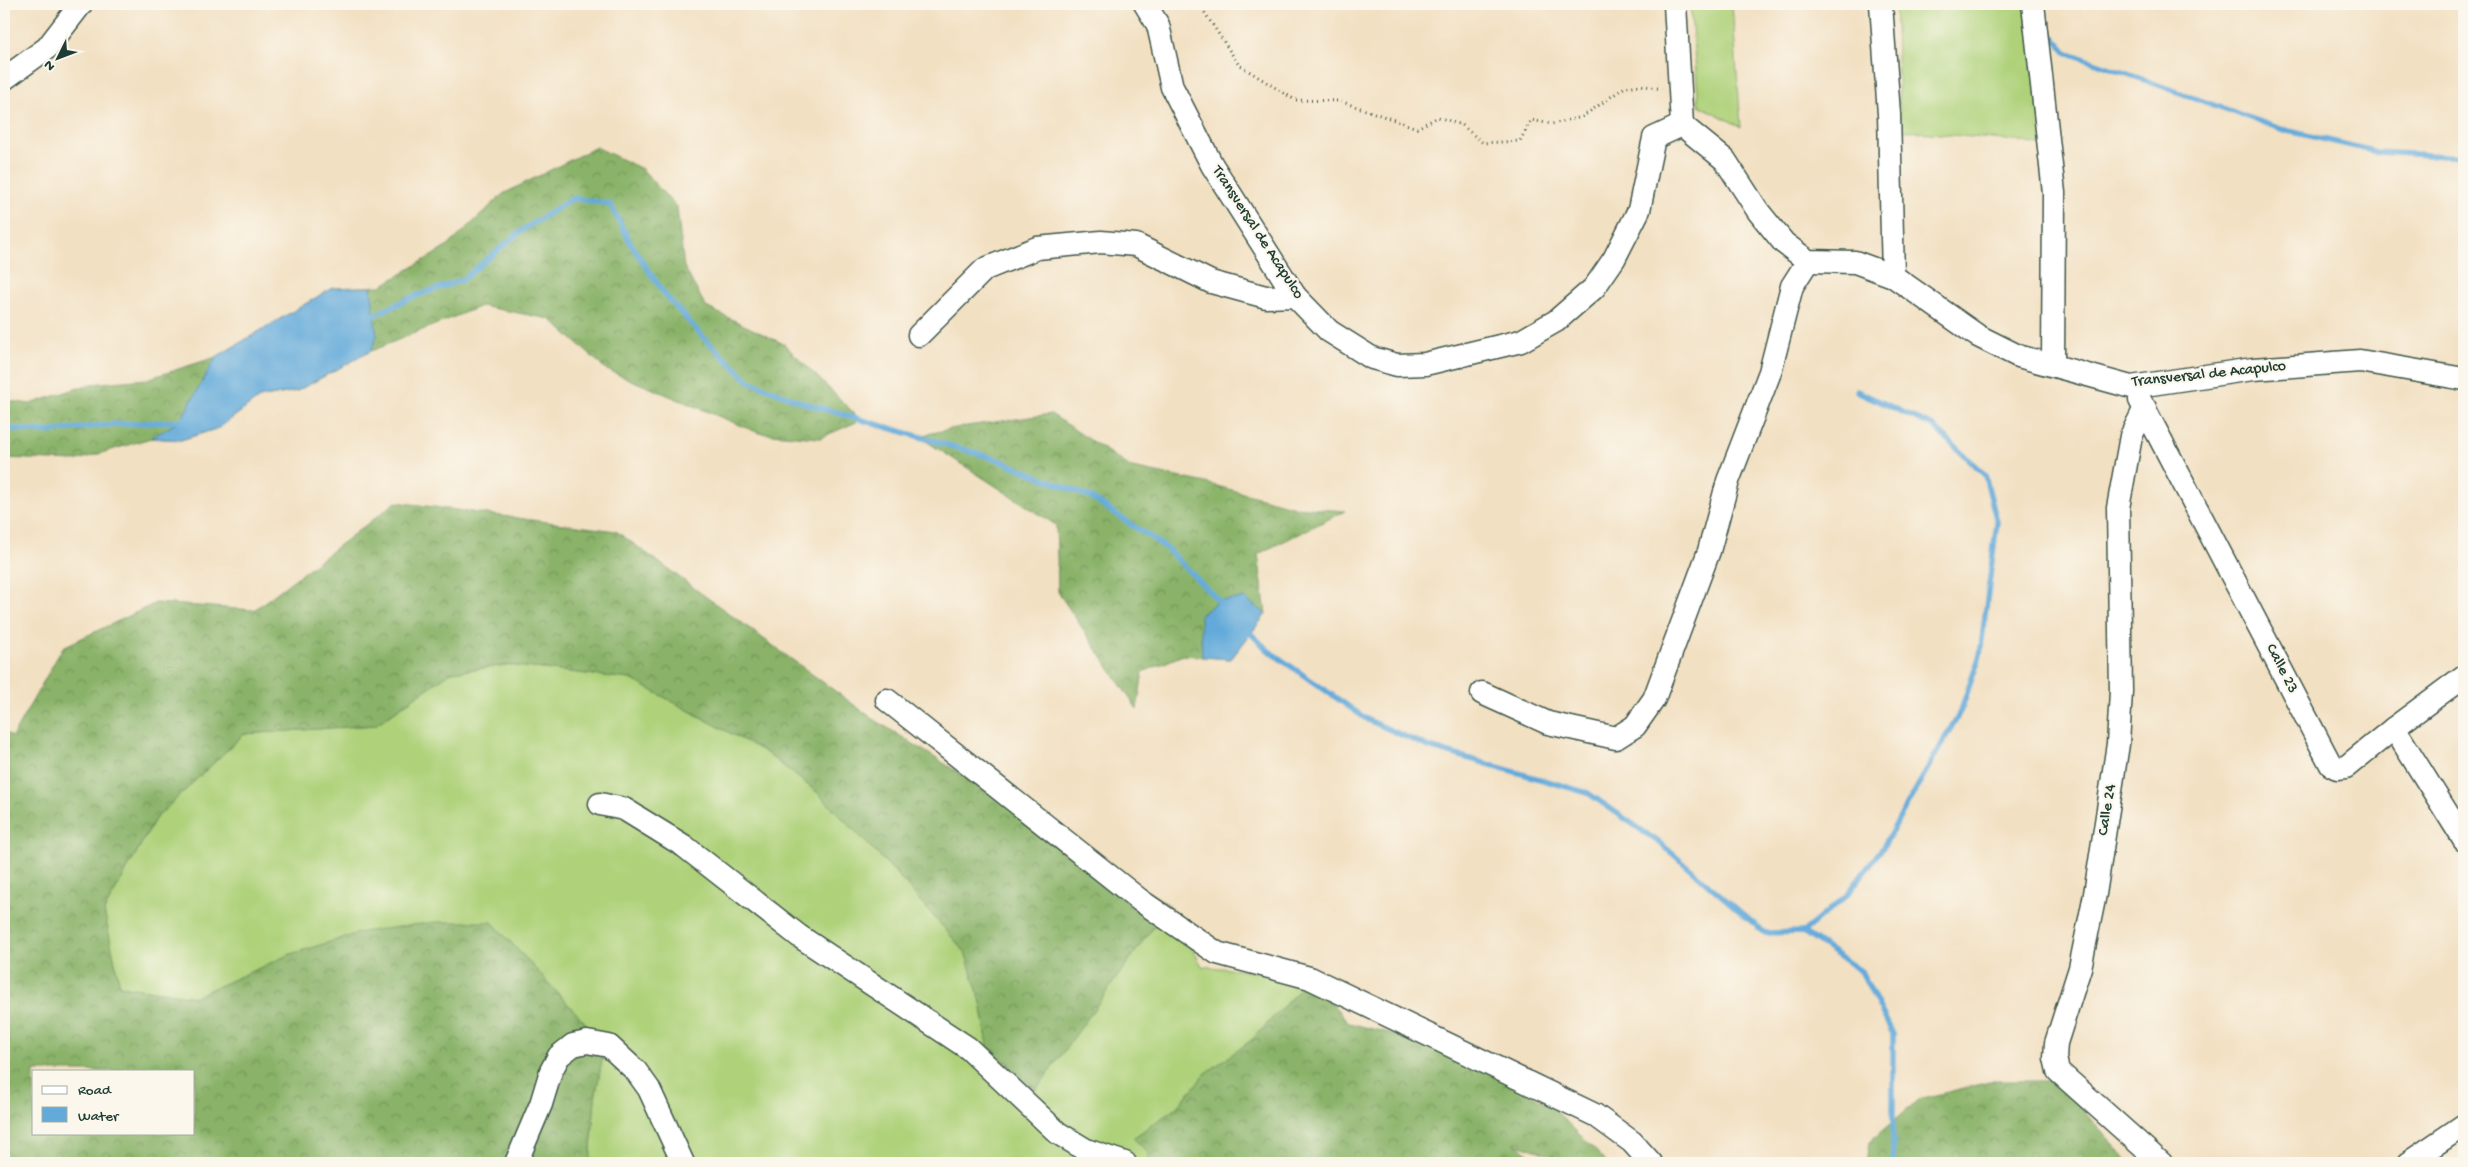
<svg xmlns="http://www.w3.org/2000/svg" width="2468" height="1167" font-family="'Gochi Hand',sans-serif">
<defs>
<pattern id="forest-crowns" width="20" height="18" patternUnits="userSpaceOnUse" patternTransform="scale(1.25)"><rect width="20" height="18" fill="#8ab369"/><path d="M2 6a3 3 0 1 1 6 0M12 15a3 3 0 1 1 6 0" fill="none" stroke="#709357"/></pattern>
</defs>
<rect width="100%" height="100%" fill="#fbf7ec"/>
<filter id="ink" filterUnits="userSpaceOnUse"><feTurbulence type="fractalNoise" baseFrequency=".02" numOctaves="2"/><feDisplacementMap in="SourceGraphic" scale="10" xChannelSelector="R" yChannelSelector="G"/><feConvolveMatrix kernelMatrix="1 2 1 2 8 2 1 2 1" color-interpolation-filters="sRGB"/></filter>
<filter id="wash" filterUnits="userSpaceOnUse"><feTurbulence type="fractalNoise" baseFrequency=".0096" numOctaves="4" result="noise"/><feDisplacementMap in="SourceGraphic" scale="20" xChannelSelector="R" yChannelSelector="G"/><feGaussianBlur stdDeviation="1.12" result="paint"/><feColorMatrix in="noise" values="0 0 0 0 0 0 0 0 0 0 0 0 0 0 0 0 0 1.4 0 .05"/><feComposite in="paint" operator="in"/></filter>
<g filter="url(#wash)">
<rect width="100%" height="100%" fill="#f2e0c2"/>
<g fill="#aed179" stroke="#668756">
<polygon points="1690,4 1732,4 1741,127 1699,105"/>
<polygon points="1895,4 2033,4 2050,147 2023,142 1900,130"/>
<polygon points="508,665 631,679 765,752 817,792 895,872 965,952 981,1002 988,1046 1036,1089 1169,905 1202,966 1310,978 1253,1039 1205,1074 1176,1108 1133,1138 1148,1153 1150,1163 590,1163 595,1098 605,1044 291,954 194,997 120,986 104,911 155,819 244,734 375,725 451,672"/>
</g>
<g fill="url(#forest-crowns)" stroke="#54784e" fill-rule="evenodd">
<polygon points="596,147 642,169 677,208 684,267 706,307 784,344 861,420 820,438 759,433 607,370 550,319 481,306 371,351 297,391 259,398 219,428 181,440 151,438 75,461 4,458 4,400 30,404 90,384 147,379 216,357 332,288 381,286 448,246 503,194"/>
<polygon points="1051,414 1132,468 1202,482 1295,507 1345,511 1258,554 1266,614 1231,659 1183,655 1143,672 1137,709 1058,592 1056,525 918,436 960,427"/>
<path d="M 396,502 L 616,531 L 872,718 L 1169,905 L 1036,1090 L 988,1046 L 981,1002 L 965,952 L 895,872 L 817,792 L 765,752 L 631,679 L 508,665 L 451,672 L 375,725 L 244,734 L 155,819 L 104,911 L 120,986 L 194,997 L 291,954 L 362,932 L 435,922 L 492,922 L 605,1044 L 595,1098 L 590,1163 L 4,1163 L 4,731 L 12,737 L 63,647 L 156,603 L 254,610 ZM 34,1071 L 194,1071 L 194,1133 L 34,1133 Z"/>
<polygon points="1310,978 1349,1023 1409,1038 1482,1066 1551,1106 1608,1163 1574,1163 1514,1143 1542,1163 1150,1163 1148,1153 1133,1138 1176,1108 1205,1074 1253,1039"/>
<polygon points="1993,1081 2059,1081 2129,1163 1866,1163 1869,1142 1919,1099"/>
</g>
<g fill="#63aada" stroke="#417487">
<polygon points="371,287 377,336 371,351 297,391 259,398 219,428 181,440 151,438 180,421 216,357 332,288"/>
<polygon points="1244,598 1266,614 1231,659 1202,657 1200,615 1218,601"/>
</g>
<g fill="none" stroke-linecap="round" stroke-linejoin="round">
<g stroke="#63aada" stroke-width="5.5">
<polyline points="2043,25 2066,52 2281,129 2377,152 2464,157"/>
<polyline points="368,318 410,298 462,280 521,231 573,198 610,204 632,246 665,295 703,337 749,381 804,403 996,459 1090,497 1165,547 1224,606"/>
<polyline points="4,428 46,432 104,425 180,421 185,418"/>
<polyline points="1246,629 1269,651 1368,720 1429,747 1588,793 1660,843 1765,933 1803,932 1861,971 1893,1034 1893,1163"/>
<polyline points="1803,932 1847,895 1883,847 1961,710 1980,655 1997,522 1985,475 1933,426 1857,391"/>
</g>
</g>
</g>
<g filter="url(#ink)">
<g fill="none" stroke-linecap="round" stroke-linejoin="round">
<g stroke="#3f5549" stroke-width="25">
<g id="minor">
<polyline points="1145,4 1158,25 1172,87 1212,165 1295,296 1329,331 1372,358 1397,365 1425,364 1521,341 1556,321 1594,288 1614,259 1639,210 1654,138 1682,125 1725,160 1758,211 1784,243 1808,261 1855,262 1893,276 1978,336 2018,356 2131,387 2253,369 2360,361 2464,379"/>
<polyline points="1675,4 1682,125"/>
<polyline points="1881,4 1889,114 1893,276"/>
<polyline points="2033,4 2054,193 2053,365"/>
<polyline points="4,79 47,48 81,4"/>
<polyline points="919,335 985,269 1037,248 1101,242 1136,245 1211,282 1266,297 1295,296"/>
<polyline points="2140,400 2331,765 2337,768 2346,767 2394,728 2464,676"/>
<polyline points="2145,408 2131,436 2118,508 2121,691 2118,744 2095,894 2080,968 2056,1043 2055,1058 2058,1071 2161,1163"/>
<polyline points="1482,693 1548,723 1616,738 1635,726 1654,699 1709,551 1728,481 1770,372 1792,286 1808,261"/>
<polyline points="887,700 1141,901 1217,953 1310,978 1595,1115 1632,1142 1651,1163"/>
<polyline points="2394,728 2464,840"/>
<polyline points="600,804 624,809 684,846 799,936 968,1048 1058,1133 1086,1150 1125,1163"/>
<polyline points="516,1163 541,1104 551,1071 559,1056 573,1045 587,1042 609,1046 636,1071 649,1089 683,1163"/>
<polyline points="2408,1163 2464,1125"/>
</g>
</g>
<polyline stroke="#3f5549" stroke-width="3" stroke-dasharray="1 4" stroke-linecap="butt" points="1199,4 1239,65 1295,100 1340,101 1417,128 1438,117 1462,125 1483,143 1520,141 1531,120 1552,124 1582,117 1625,87 1641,85 1662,89"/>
<use href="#minor" stroke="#fff" stroke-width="22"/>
</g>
</g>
<g text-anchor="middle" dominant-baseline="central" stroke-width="4.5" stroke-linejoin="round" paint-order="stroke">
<g font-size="16" fill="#1f3d34" stroke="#fbf7ec">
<text transform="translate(1257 233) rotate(57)">Transversal de Acapulco</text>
<text transform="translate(2209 375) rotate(-6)">Transversal de Acapulco</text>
<text transform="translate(2281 669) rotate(63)">Calle 23</text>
<text transform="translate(2108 810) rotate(-81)">Calle 24</text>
</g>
</g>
<rect width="2468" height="1167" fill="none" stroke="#fbf7ec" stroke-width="20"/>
<rect x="32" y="1070" width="162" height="65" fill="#fbf7ec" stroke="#a3ada2"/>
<rect x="42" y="1086" width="25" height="8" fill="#ffffff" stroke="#a3ada2"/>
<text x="78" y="1094" font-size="15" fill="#1f3d34">Road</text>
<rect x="42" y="1107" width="25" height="15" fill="#63aada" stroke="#a3ada2"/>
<text x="78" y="1120" font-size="15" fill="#1f3d34">Water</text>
<g transform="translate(58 58) rotate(228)" stroke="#fbf7ec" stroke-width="4" paint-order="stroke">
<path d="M0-4L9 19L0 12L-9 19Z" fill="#1f3d34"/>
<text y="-8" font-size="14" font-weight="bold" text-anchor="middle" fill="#1f3d34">N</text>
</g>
</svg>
